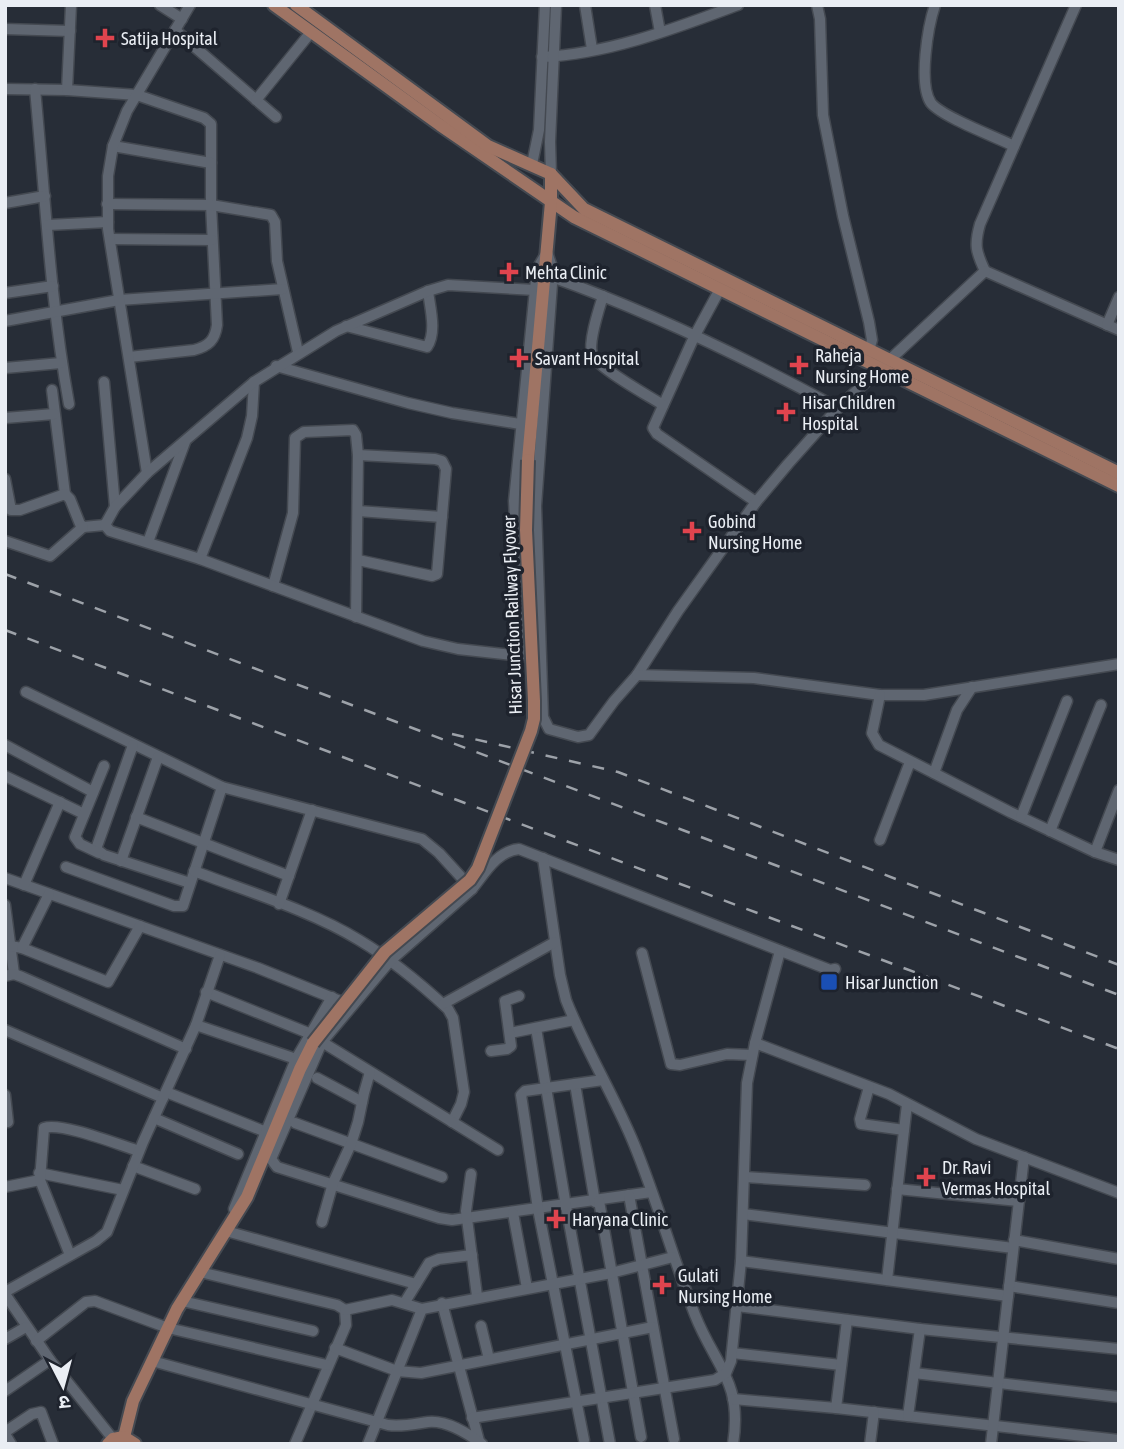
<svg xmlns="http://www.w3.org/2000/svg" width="1124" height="1449" font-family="'Asap Condensed','Noto Sans Devanagari',sans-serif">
<rect width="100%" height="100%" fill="#272d37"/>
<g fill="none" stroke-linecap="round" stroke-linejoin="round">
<g stroke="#444951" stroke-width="13">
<g id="minor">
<polyline points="160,5 182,19"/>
<polyline points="585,5 592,49"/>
<polyline points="655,5 660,32"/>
<polyline points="817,5 820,19 823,115 843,216 869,322 872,340 868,354"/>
<path d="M 935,5 C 928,26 918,84 931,103 C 942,117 996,137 1014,146"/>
<path d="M 1076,5 L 980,224 C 974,245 976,252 985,271 L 1119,330"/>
<polyline points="5,29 70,31"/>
<polyline points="175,30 276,117"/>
<path d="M 542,57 C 609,54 676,28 738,5"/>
<path d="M 5,89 L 67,90 L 137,95 L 204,118 L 211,124 L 211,205 L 217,325 C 215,340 209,346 194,350 L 129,357"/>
<path d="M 35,89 C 45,194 50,300 69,404"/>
<polyline points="67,90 71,5"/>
<polyline points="256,100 311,32"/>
<polyline points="113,146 211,163"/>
<polyline points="532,164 539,130 545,5"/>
<polyline points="551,174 550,142 556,5"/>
<polyline points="5,203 45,196"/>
<polyline points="107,204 211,205 271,215 275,222 277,261 298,352"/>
<polyline points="48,225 108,222"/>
<polyline points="110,239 212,240"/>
<path d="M 552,277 C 651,312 746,358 838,408"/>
<polyline points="720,289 694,337 653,428 657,434 756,502"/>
<polyline points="5,293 53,286"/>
<path d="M 603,296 C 599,309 588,342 592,354 C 596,367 649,396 663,405"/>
<polyline points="5,321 119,300 283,289"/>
<polyline points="1107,325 1119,297"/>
<path d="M 346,326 L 427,347 C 437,332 430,308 428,291"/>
<polyline points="276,366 408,403 452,413 520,424"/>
<polyline points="5,368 61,363"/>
<polyline points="104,382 115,507"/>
<polyline points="52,390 65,494"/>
<polyline points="5,418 54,414"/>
<polyline points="147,473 108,229 108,176 113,146 127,111 190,5"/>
<polyline points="5,479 11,510 20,510 65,494 70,499 80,524 83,527 105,525"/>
<polyline points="358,511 442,517"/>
<polyline points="5,541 50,556 83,527"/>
<polyline points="148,542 185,442"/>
<polyline points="200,559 247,438 252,416 254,382"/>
<polyline points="358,560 432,576 437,574 446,469 442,461 435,459 358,455"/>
<polyline points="273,586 293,513 295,438 304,432 353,430 356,435 358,455 356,617"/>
<polyline points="522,656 458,649 423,641 200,559 110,531 105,525 115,507 147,473 254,382 336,331 428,291 448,285 535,290"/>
<polyline points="539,656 522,656 514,501 537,269 547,252 553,270 536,506 543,717 549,729 578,737 589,735 614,701 637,675 678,611 756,502 788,464 838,408 985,271"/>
<polyline points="637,675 754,678 880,695 924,695 1119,664"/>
<path d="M 26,692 L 222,787 L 422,839 L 439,853 L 472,889 C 485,873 497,851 519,849 L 830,970 L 835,969"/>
<polyline points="880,695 872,733 879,745 1010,812 1095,852 1119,860"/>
<polyline points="5,745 93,792"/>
<polyline points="133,745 96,849 104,855 190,883"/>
<polyline points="934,773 957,710 972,687"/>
<polyline points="5,776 84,814"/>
<polyline points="136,817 289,876"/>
<polyline points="1021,817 1067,701"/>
<polyline points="1050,831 1101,705"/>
<polyline points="880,840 910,762"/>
<polyline points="1095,852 1119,790"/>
<polyline points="99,853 80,844 75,837 104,766"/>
<path d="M 543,858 L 560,975 L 566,1000 C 585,1049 614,1095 634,1144 C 657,1200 673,1258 695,1315 C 715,1366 743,1381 733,1444"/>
<polyline points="121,861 158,757"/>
<polyline points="66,867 174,906 183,906 222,787"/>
<path d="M 194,871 C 246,891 312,911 359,940 C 391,959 421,984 448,1009 L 453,1018 L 464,1092 L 461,1104 L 452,1122"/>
<polyline points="5,878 258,968 350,1005"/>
<polyline points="24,885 60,802"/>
<polyline points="472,889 390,961 322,1042 271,1159 277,1167 439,1218 452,1220 651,1192"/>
<polyline points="279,904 312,810"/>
<polyline points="5,905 14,974"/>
<polyline points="10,946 22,948 108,982 140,926"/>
<polyline points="22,948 49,894"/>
<polyline points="642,953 671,1064 680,1065 727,1054 752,1055"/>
<polyline points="5,976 14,974 22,977 186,1049"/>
<polyline points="206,992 311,1034"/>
<polyline points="443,1004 555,942"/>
<polyline points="196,1025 296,1059"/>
<polyline points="536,1028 566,1206 610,1444"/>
<polyline points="5,1030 163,1098"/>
<polyline points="510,1033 574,1020"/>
<polyline points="322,1042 498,1150"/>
<polyline points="755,1043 889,1094 976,1139 1119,1193"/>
<polyline points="491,1051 507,1049 511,1046 505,1001 519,996"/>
<polyline points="317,1078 362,1102"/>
<polyline points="575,1084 595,1202"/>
<polyline points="869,1087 860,1119 861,1124 904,1130"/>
<polyline points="166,1092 266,1132"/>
<polyline points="5,1095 8,1122"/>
<polyline points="154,1118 238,1154"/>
<polyline points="295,1123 442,1177"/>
<polyline points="133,1166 195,1189"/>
<polyline points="39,1173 123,1190"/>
<polyline points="471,1174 466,1211 477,1296"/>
<polyline points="745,1177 865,1185"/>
<polyline points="5,1187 40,1180"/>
<polyline points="897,1189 1019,1201"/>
<polyline points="629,1195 674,1439"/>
<polyline points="599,1201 641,1437"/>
<polyline points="234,1209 296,1059 332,997"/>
<polyline points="513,1213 527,1288"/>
<polyline points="743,1214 1013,1248"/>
<polyline points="322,1222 333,1183 351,1144 358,1122 364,1093 370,1072"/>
<polyline points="226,1231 416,1284"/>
<polyline points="1014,1240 1119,1259"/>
<path d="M 70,1255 L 40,1180 L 44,1128 C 62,1122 119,1145 139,1151"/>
<polyline points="741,1261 1008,1296"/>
<polyline points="200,1272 337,1305 345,1310 346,1325 295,1444"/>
<polyline points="887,1280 907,1104"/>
<polyline points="1009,1286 1119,1303"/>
<polyline points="5,1292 96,1241 107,1232 143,1142 196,1025 220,955"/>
<polyline points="5,1294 50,1360 113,1439"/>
<polyline points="182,1301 313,1331"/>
<polyline points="405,1302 429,1263 439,1259 472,1255"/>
<polyline points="442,1303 479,1441"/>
<polyline points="737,1306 920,1329 1119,1349"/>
<polyline points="345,1310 392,1300 422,1309"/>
<polyline points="481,1326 489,1359"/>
<polyline points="5,1339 26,1327"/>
<polyline points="36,1341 86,1302 95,1301 168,1328 327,1365"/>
<polyline points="335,1348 397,1371 421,1373 653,1327"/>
<polyline points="732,1353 841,1365"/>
<path d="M 152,1361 L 388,1425 C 402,1427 414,1424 428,1422 C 447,1420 467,1433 482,1444"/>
<polyline points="914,1373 1119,1397"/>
<polyline points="5,1391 50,1360"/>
<polyline points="733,1399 836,1408 1119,1440"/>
<polyline points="836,1408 847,1320"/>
<polyline points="908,1416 920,1329"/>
<polyline points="472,1418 715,1380 726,1373 731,1361 741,1261 747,1083 755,1043 780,951"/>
<polyline points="5,1432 32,1414 41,1412 53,1444"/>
<polyline points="5,1434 11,1444"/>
<polyline points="584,1440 538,1209 521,1095 525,1091 603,1080"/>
<polyline points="368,1444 422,1309 611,1273 673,1257"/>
<polyline points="870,1444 874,1412"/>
<polyline points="991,1444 1024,1157"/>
</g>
</g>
<g stroke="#444951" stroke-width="16">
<g id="major">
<polyline points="274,5 440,125 574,217 1119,486"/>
<polyline points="296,5 488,146 551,174 584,209 1119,473"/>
<polyline points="528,460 551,202 551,174"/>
<polyline points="124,1437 133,1401 177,1309 247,1197 300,1069 313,1043"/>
<polyline points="108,1444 113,1439 124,1437 135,1444"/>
</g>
</g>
<use href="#minor" stroke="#5f6671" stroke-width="10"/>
<use href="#major" stroke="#9f7464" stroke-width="12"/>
<g stroke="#9da2a9" stroke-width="2.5" stroke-dasharray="12 12" stroke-linecap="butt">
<polyline points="5,574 1119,995"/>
<polyline points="5,630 1119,1049"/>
<polyline points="452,734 618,772 1119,965"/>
</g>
<g stroke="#444951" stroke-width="16" stroke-linecap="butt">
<polyline id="major-bridge" points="313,1043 385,952 470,880 478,868 531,731 534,719 534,701 526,530 528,460"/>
</g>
<use href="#major-bridge" stroke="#9f7464" stroke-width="12"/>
</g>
<g fill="#e0444e" stroke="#1e232d" stroke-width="2.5">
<path d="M101.5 27.5h7v7h7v7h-7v7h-7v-7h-7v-7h7z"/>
<path d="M505.5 261.5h7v7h7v7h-7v7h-7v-7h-7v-7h7z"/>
<path d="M515.5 347.5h7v7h7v7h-7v7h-7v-7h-7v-7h7z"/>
<path d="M795.5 354.5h7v7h7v7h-7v7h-7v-7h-7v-7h7z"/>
<path d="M782.5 401.5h7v7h7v7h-7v7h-7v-7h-7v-7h7z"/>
<path d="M688.5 520.5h7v7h7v7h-7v7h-7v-7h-7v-7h7z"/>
<path d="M922.5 1166.5h7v7h7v7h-7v7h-7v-7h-7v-7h7z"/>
<path d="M552.5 1208.5h7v7h7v7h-7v7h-7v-7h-7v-7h7z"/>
<path d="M658.5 1274.5h7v7h7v7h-7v7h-7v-7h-7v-7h7z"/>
</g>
<rect fill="#1a4fb4" stroke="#1e232d" stroke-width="2.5" x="820" y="973" width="18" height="18" rx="3.5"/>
<g text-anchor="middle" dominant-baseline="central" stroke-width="7" stroke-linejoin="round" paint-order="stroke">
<g font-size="18" fill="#eaeef4" stroke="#1e232d" text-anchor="start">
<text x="121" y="38">Satija Hospital</text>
<text x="525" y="272">Mehta Clinic</text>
<text x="815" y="355">Raheja<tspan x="815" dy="21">Nursing Home</tspan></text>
<text x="535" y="358">Savant Hospital</text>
<text x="802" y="402">Hisar Children<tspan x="802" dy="21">Hospital</tspan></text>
<text x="708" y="521">Gobind<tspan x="708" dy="21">Nursing Home</tspan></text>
<text x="845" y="982">Hisar Junction</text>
<text x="942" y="1167">Dr. Ravi<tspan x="942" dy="21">Vermas Hospital</tspan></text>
<text x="572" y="1219">Haryana Clinic</text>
<text x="678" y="1275">Gulati<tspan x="678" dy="21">Nursing Home</tspan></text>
</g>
<g font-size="18" fill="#eaeef4" stroke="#1e232d">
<text transform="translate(512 615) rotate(-92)">Hisar Junction Railway Flyover</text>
</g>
</g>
<rect width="1124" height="1449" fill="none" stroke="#eaeef4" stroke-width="14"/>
<g transform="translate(63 1386) rotate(174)" stroke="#1e232d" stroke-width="5" paint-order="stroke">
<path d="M0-5L12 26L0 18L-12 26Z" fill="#eaeef4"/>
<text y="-10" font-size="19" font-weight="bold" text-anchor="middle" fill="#eaeef4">उ</text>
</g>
</svg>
